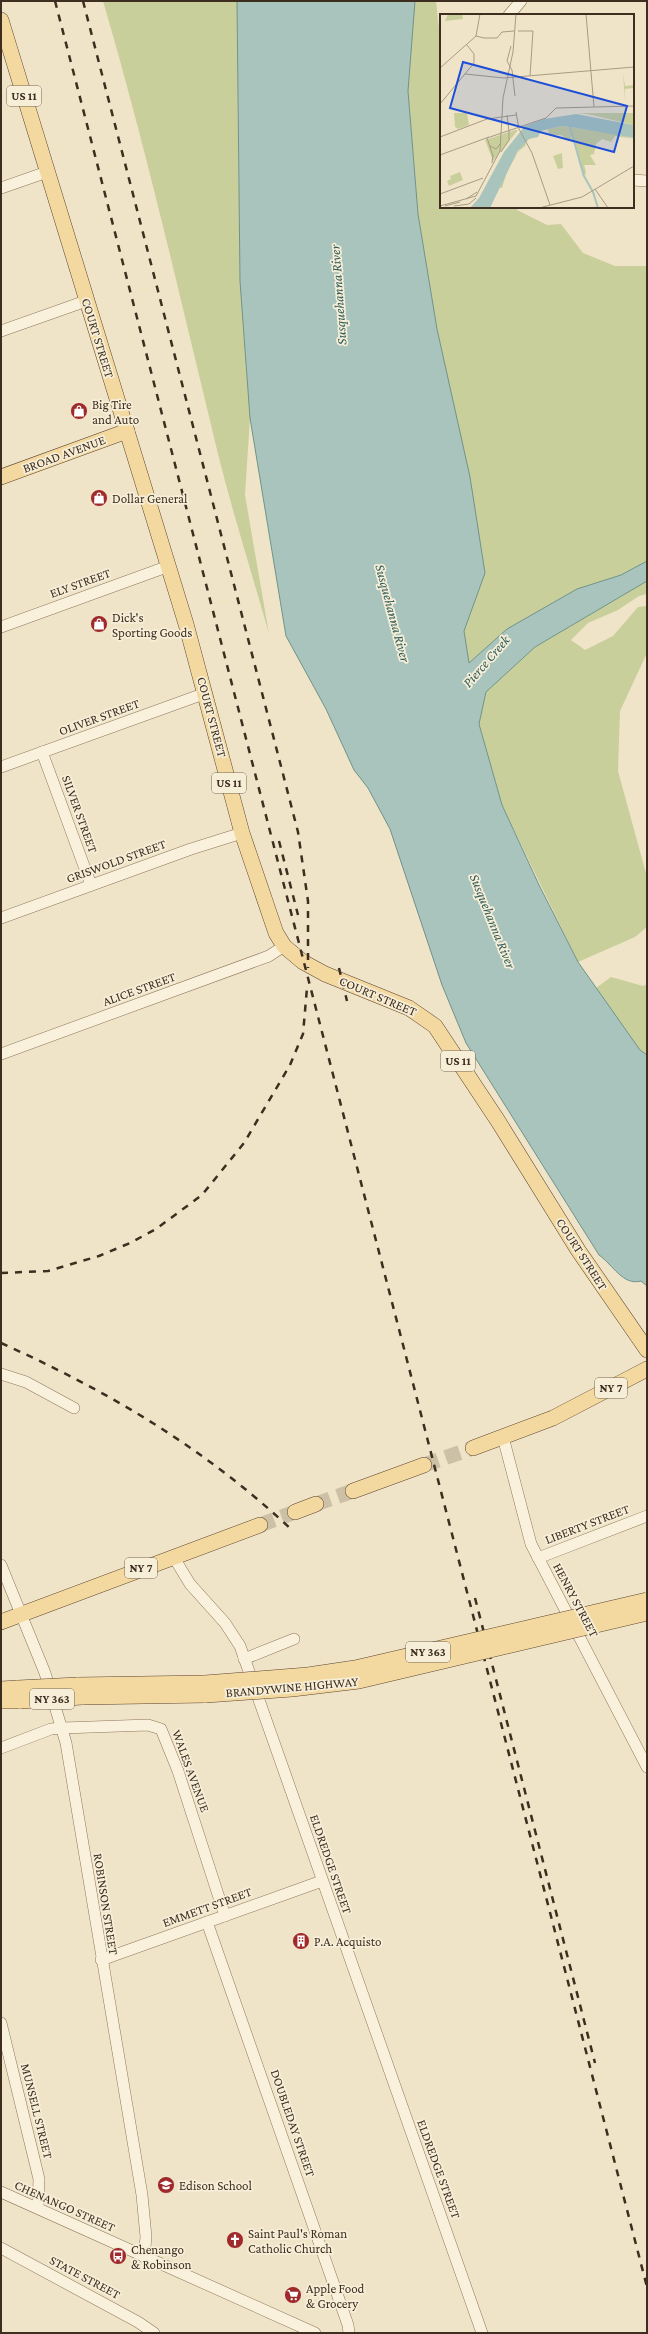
<svg xmlns="http://www.w3.org/2000/svg" width="648" height="2334" font-family="'Crimson Pro',serif">
<rect width="100%" height="100%" fill="#f0e4c8"/>
<g fill="#c9cf9b">
<path d="M 103,1 L 237,1 L 240,281 L 250,418 L 245,495 L 269,634 C 252,574 233,514 218,454 C 181,302 147,151 103,1 Z"/>
<polygon points="415,1 436,1 441,47 441,207 517,207 517,210 547,225 561,224 583,253 615,266 647,266 647,561 621,575 577,589 507,629 469,663 464,631 485,573 437,329 418,214 408,91"/>
<polygon points="647,581 647,594 639,596 618,610 588,623 571,640 585,650 613,636 638,607 647,606 647,653 620,711 618,771 647,877 647,927 635,937 578,962 502,805 479,724 486,692 535,647"/>
<polygon points="611,977 643,986 647,984 647,1055 640,1050 596,988"/>
</g>
<path fill="#a9c4bc" stroke="#6f938a" d="M 237,1 L 415,1 L 408,91 L 418,214 L 437,329 L 470,477 L 485,573 L 464,631 L 469,663 L 507,629 L 577,589 L 621,575 L 647,561 L 647,581 L 535,647 L 486,692 L 479,724 L 502,805 L 539,885 L 578,962 L 640,1050 L 647,1055 L 647,1286 L 641,1281 C 623,1286 613,1265 599,1255 L 466,1043 L 442,985 L 390,829 L 368,788 L 354,770 L 326,709 L 286,636 L 250,418 L 240,281 Z"/>
<g fill="none" stroke-linecap="round" stroke-linejoin="round">
<g stroke="#ccc0a6" stroke-width="15" stroke-dasharray="15 8" stroke-linecap="butt">
<polyline points="424,1465 473,1448"/>
<polyline points="316,1504 353,1491"/>
<polyline points="260,1525 295,1512"/>
</g>
<g stroke="#8d765c" stroke-width="12">
<g id="minor">
<polyline points="509,15 521,1"/>
<polyline points="633,180 647,181"/>
<polyline points="1,188 47,172"/>
<polyline points="1,331 86,301"/>
<polyline points="1,627 169,566"/>
<polyline points="42,752 91,885"/>
<polyline points="1,767 206,693"/>
<polyline points="1,918 191,849 242,833"/>
<polyline points="1,1054 269,956 284,946"/>
<polyline points="1,1374 26,1382 74,1408"/>
<polyline points="503,1437 531,1544 647,1767"/>
<polyline points="173,1556 190,1584 225,1623 240,1646 482,2333"/>
<polyline points="538,1558 647,1516"/>
<polyline points="1,1565 45,1673 66,1743 142,2195 146,2237 144,2257"/>
<polyline points="244,1659 294,1639"/>
<polyline points="1,1748 51,1729 63,1728 148,1725 161,1729 178,1771 225,1916"/>
<polyline points="207,1922 348,2325 349,2333"/>
<polyline points="101,1960 322,1881"/>
<polyline points="1,2023 39,2179 38,2207"/>
<polyline points="1,2192 315,2333"/>
<polyline points="1,2248 138,2322 154,2333"/>
</g>
</g>
<g stroke="#5b4430" stroke-width="16">
<g id="major">
<polyline points="1,20 186,624 242,833 276,933 284,946 303,962 325,974 409,1008 435,1026 498,1121 578,1250 647,1350"/>
<polyline points="1,477 127,431"/>
<polyline points="473,1448 553,1418 647,1369"/>
<polyline points="353,1491 424,1465"/>
<polyline points="295,1512 316,1504"/>
<polyline points="1,1622 260,1525"/>
<polyline points="77,1685 205,1683"/>
<polyline points="1,1689 18,1688"/>
<polyline points="82,1697 206,1695"/>
<polyline points="1,1701 21,1701"/>
</g>
</g>
<use href="#minor" stroke="#faf1dc" stroke-width="11"/>
<use href="#major" stroke="#f3d9a0" stroke-width="15"/>
<g stroke="#3d2e20" stroke-width="2.5" stroke-dasharray="7 7" stroke-linecap="butt">
<polyline points="55,1 647,2287"/>
<polyline points="83,1 298,832 308,901 308,968"/>
<polyline points="279,841 298,915"/>
<polyline points="339,968 347,1001"/>
<polyline points="1,1273 48,1271 99,1256 130,1243 156,1229 202,1195 244,1143 290,1065 303,1034 307,988"/>
<path d="M 1,1343 C 110,1392 206,1449 293,1531"/>
<polyline points="475,1598 595,2063"/>
</g>
<g stroke="#5b4430" stroke-width="16" stroke-linecap="butt">
<g id="major-bridge">
<polyline points="205,1683 308,1675 355,1668 647,1600"/>
<polyline points="18,1688 77,1685"/>
<polyline points="206,1695 292,1689 359,1681 647,1613"/>
<polyline points="21,1701 82,1697"/>
</g>
</g>
<use href="#major-bridge" stroke="#f3d9a0" stroke-width="15"/>
</g>
<defs>
<g id="shop-disc" transform="scale(0.9)"><circle r="9.5" fill="#9e2a2b" stroke="#f7eed8"/><path d="M-5-2.5h2.3a2.7 3.5 0 0 1 5.4 0H5L5.5 6h-11ZM-1.5-2.5h3a1.5 2.3 0 0 0-3 0Z" fill="#fff"/></g>
<g id="building-disc" transform="scale(0.9)"><circle r="9.5" fill="#9e2a2b" stroke="#f7eed8"/><path d="M-4-6H4V6H1V3H-1V6H-4ZM-2.5-4.3h1.7v1.8h-1.7ZM.8-4.3h1.7v1.8H.8ZM-2.5-1h1.7V.8h-1.7ZM.8-1h1.7V.8H.8Z" fill="#fff"/></g>
<g id="school-disc" transform="scale(0.9)"><circle r="9.5" fill="#9e2a2b" stroke="#f7eed8"/><path d="M0-5L7-2L0 1L-7-2ZM-4 1L0 2.5L4 1V4Q0 6-4 4Z" fill="#fff"/></g>
<g id="church-disc" transform="scale(0.9)"><circle r="9.5" fill="#9e2a2b" stroke="#f7eed8"/><path d="M-1.2-6h2.4v3.5h3.3v2.4h-3.3V6h-2.4V-.1h-3.3v-2.4h3.3Z" fill="#fff"/></g>
<g id="bus-disc" transform="scale(0.9)"><circle r="9.5" fill="#9e2a2b" stroke="#f7eed8"/><path d="M-5-6H5V4H4V6H2V4H-2V6H-4V4H-5ZM-3.5-4V0h7V-4ZM-3.5 1.2v1.5H-2V1.2ZM2 1.2v1.5H3.5V1.2Z" fill="#fff"/></g>
<g id="supermarket-disc" transform="scale(0.9)"><circle r="9.5" fill="#9e2a2b" stroke="#f7eed8"/><path d="M-6-5.5h2.5l.6 2H6L4.5 2H-2.5L-4.4-4H-6ZM-1.5 3.2a1.3 1.3 0 1 0 .1 0ZM3 3.2a1.3 1.3 0 1 0 .1 0Z" fill="#fff"/></g>
</defs>
<g fill-rule="evenodd">
<use href="#shop-disc" x="79" y="411"/>
<use href="#shop-disc" x="99" y="498"/>
<use href="#shop-disc" x="99" y="624"/>
<use href="#building-disc" x="301" y="1941"/>
<use href="#school-disc" x="166" y="2185"/>
<use href="#church-disc" x="235" y="2240"/>
<use href="#bus-disc" x="118" y="2256"/>
<use href="#supermarket-disc" x="293" y="2295"/>
</g>
<g text-anchor="middle" dominant-baseline="central" stroke-width="3.5" stroke-linejoin="round" paint-order="stroke">
<g fill="#f7eed8" stroke="#756857" stroke-width="1">
<rect x="7" y="86" width="34" height="20" rx="3"/>
<rect x="212" y="773" width="34" height="20" rx="3"/>
<rect x="441" y="1051" width="34" height="20" rx="3"/>
<rect x="595" y="1378" width="32" height="20" rx="3"/>
<rect x="125" y="1558" width="32" height="20" rx="3"/>
<rect x="406" y="1642" width="44" height="20" rx="3"/>
<rect x="30" y="1689" width="44" height="20" rx="3"/>
</g>
<g font-size="12" font-weight="bold" fill="#3d2e20">
<text x="24" y="96">US 11</text>
<text x="229" y="783">US 11</text>
<text x="458" y="1061">US 11</text>
<text x="611" y="1388">NY 7</text>
<text x="141" y="1568">NY 7</text>
<text x="428" y="1652">NY 363</text>
<text x="52" y="1699">NY 363</text>
</g>
<g font-size="13" fill="#3d2e20" stroke="#f7eed8">
<text transform="translate(98 338) rotate(73)">COURT STREET</text>
<text transform="translate(64 454) rotate(-20)">BROAD AVENUE</text>
<text transform="translate(80 583) rotate(-20)">ELY STREET</text>
<text transform="translate(99 717) rotate(-20)">OLIVER STREET</text>
<text transform="translate(212 717) rotate(75)">COURT STREET</text>
<text transform="translate(80 814) rotate(70)">SILVER STREET</text>
<text transform="translate(116 861) rotate(-20)">GRISWOLD STREET</text>
<text transform="translate(139 989) rotate(-20)">ALICE STREET</text>
<text transform="translate(378 996) rotate(23)">COURT STREET</text>
<text transform="translate(582 1254) rotate(57)">COURT STREET</text>
<text transform="translate(587 1524) rotate(-21)">LIBERTY STREET</text>
<text transform="translate(576 1600) rotate(62)">HENRY STREET</text>
<text transform="translate(292 1687) rotate(-5)">BRANDYWINE HIGHWAY</text>
<text transform="translate(191 1771) rotate(70)">WALES AVENUE</text>
<text transform="translate(331 1864) rotate(71)">ELDREDGE STREET</text>
<text transform="translate(106 1904) rotate(81)">ROBINSON STREET</text>
<text transform="translate(207 1907) rotate(-20)">EMMETT STREET</text>
<text transform="translate(37 2111) rotate(76)">MUNSELL STREET</text>
<text transform="translate(293 2123) rotate(71)">DOUBLEDAY STREET</text>
<text transform="translate(439 2169) rotate(70)">ELDREDGE STREET</text>
<text transform="translate(65 2206) rotate(24)">CHENANGO STREET</text>
<text transform="translate(85 2277) rotate(28)">STATE STREET</text>
</g>
<g font-size="13" fill="#3d2e20" stroke="#f7eed8" text-anchor="start">
<text x="92" y="404">Big Tire<tspan x="92" dy="15">and Auto</tspan></text>
<text x="112" y="498">Dollar General</text>
<text x="112" y="617">Dick's<tspan x="112" dy="15">Sporting Goods</tspan></text>
<text x="314" y="1941">P.A. Acquisto</text>
<text x="179" y="2185">Edison School</text>
<text x="248" y="2233">Saint Paul's Roman<tspan x="248" dy="15">Catholic Church</tspan></text>
<text x="131" y="2249">Chenango<tspan x="131" dy="15">&amp; Robinson</tspan></text>
<text x="306" y="2288">Apple Food<tspan x="306" dy="15">&amp; Grocery</tspan></text>
</g>
<g font-size="14" font-style="italic" fill="#2f5d5a" stroke="#f7eed8">
<text transform="translate(338 295) rotate(-94)">Susquehanna River</text>
<text transform="translate(393 613) rotate(75)">Susquehanna River</text>
<text transform="translate(486 661) rotate(-49)">Pierce Creek</text>
<text transform="translate(493 921) rotate(68)">Susquehanna River</text>
</g>
</g>
<g transform="translate(440 14)">
<rect width="194" height="194" fill="#f0e4c8"/>
<path d="M 8,0 L 22,0 L 23,5 L 5,7 ZM 183,60 L 185,72 L 194,71 L 194,74 L 185,75 L 185,86 ZM 14,99 L 27,99 L 29,111 L 18,115 L 15,113 ZM 137,99 L 194,99 L 194,111 L 147,100 ZM 121,112 L 129,113 L 131,118 L 135,132 L 131,120 L 132,128 L 121,121 L 109,121 L 108,115 ZM 131,113 L 172,119 L 194,125 L 175,122 L 171,128 L 162,125 L 156,130 L 154,140 L 150,141 L 156,151 L 144,151 L 146,157 L 145,163 ZM 75,116 L 78,116 L 53,147 L 45,126 ZM 85,128 L 86,131 L 78,138 L 67,158 L 62,174 L 59,174 L 73,144 ZM 122,139 L 123,154 L 118,155 L 113,142 ZM 20,158 L 23,166 L 9,172 L 7,167 L 11,165 L 10,162 Z" fill="#c9cf9b"/>
<path d="M 136,100 L 194,111 L 194,124 L 131,113 L 145,161 L 143,163 L 129,113 L 121,112 L 101,117 L 98,123 L 89,125 L 77,138 L 50,194 L 30,194 L 39,184 L 64,138 L 85,112 L 104,105 Z" fill="#a9c4bc"/>
<path fill="none" stroke="#a9c4bc" stroke-width="2" d="M 144,162 L 153,178 L 158,194"/>
<path fill="none" stroke="#a89b85" stroke-width="1" d="M 146,0 L 154,93M 78,17 L 93,17 L 90,62M 36,22 L 44,24 L 57,24 L 62,18 L 74,17M 71,32 L 67,47 L 72,56 L 75,82M 0,54 L 36,22 L 40,0M 25,60 L 64,64 L 194,53M 0,90 L 34,49 L 34,40 L 27,31M 76,98 L 79,115 L 92,139 L 110,191M 67,101 L 69,117M 0,123 L 47,105 L 76,101M 47,124 L 106,104 L 116,94 L 194,92M 47,124 L 53,142 L 52,149M 50,132 L 56,135 L 60,130M 61,138 L 69,126 L 69,117M 0,141 L 49,123M 155,175 L 168,194M 0,180 L 43,164M 26,185 L 37,178M 0,192 L 36,182 L 60,137 L 63,84 L 73,38 L 76,0M 5,192 L 20,188M 14,192 L 29,190 L 36,184M 99,194 L 142,183 L 194,152"/>
<path fill="#1d4ed8" fill-opacity="0.15" stroke="#1d4ed8" stroke-width="2" d="M 23,48 L 187,92 L 174,138 L 10,94 Z"/>
<rect width="194" height="194" fill="none" stroke="#3d2e20" stroke-width="2"/>
</g>
<rect width="648" height="2334" fill="none" stroke="#3d2e20" stroke-width="4"/>
</svg>
